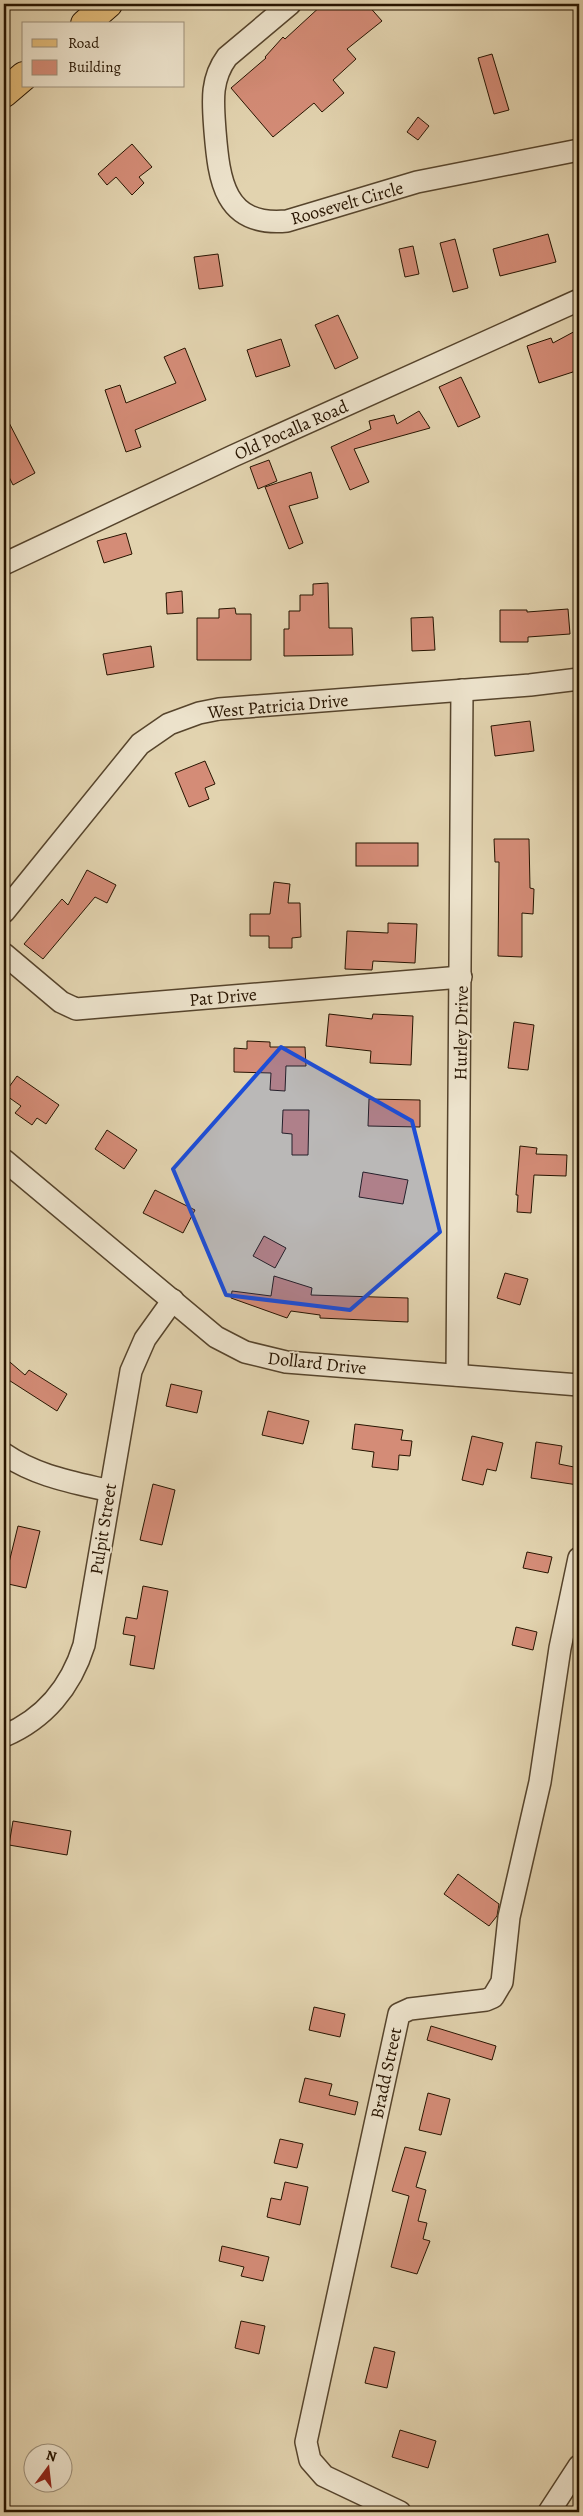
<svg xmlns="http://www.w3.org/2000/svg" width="583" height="2516" font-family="Alegreya,serif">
<rect width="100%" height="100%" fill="#e2d3af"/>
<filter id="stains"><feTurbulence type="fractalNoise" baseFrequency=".004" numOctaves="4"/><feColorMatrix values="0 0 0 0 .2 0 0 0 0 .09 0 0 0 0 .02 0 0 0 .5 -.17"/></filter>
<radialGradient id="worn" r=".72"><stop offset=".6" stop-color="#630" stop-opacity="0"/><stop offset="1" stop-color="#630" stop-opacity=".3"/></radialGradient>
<g fill="#d48c77" stroke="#271400">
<polygon points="323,4 367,4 382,21 347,49 356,59 333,80 344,93 322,112 314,103 273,137 231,88 266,58 265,57 283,37 285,39"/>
<polygon points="492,54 509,110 494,114 478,58"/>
<polygon points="418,117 429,126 418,140 407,132"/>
<polygon points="132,144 152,167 139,177 144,183 132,195 116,177 107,185 98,174"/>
<polygon points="548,234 556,262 500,276 493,249"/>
<polygon points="455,239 468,288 453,292 440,243"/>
<polygon points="413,246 419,274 405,277 399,249"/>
<polygon points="218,254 223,286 199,289 194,257"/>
<polygon points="338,315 358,358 335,369 315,325"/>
<polygon points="579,329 579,370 539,383 527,346 551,338 553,343"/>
<polygon points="281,339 290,366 256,377 247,350"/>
<polygon points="185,348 206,400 135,430 141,447 126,452 105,390 120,385 126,403 176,383 164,357"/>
<polygon points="461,377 480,417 458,427 439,387"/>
<polygon points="419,411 430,428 354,449 369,482 350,490 331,447 371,429 369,421 394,415 397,424"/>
<polygon points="4,413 35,473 13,485 4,467"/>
<polygon points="269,460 277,481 258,489 250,467"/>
<polygon points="311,472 318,498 289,506 303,543 289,549 265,487"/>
<polygon points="126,533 132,554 104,563 97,541"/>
<polygon points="328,583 329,628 352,628 353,655 284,656 284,629 289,629 289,611 300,611 300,595 313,595 313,584"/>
<polygon points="182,591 183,613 167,614 166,593"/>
<polygon points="235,608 236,614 251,614 251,660 197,660 197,618 219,618 219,609"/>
<polygon points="568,609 570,634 528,637 528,642 500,642 500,610 527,610 527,612"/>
<polygon points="433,617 435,650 412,651 411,618"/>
<polygon points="151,646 154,667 107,675 103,654"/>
<polygon points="530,721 534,751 495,756 491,726"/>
<polygon points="205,761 215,784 205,788 209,799 189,807 175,773"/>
<polygon points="494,839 529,839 530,888 534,889 533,914 522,913 522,957 498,956 499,862 495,862"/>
<rect x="356" y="843" width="62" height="23"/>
<polygon points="87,870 116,885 107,903 95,897 43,959 24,944 62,899 68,905"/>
<polygon points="274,882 290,884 288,903 300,903 301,937 292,938 292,948 269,948 269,936 250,936 250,914 270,914"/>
<polygon points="388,923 417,924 415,963 373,961 372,970 345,969 347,931 388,933"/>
<polygon points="329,1014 372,1019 373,1014 413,1016 411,1065 370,1063 371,1051 326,1046"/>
<polygon points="514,1022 534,1025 528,1070 508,1068"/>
<polygon points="247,1041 270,1042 270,1047 305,1047 306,1066 286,1066 285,1091 270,1090 271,1073 234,1072 234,1048 247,1049"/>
<polygon points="17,1076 59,1105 46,1124 37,1118 32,1125 15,1113 21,1106 4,1094"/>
<polygon points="369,1099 420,1100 420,1127 368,1126"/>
<polygon points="283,1110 309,1110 308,1155 292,1155 292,1134 282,1133"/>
<polygon points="107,1130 137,1150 124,1169 95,1149"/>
<polygon points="520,1146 537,1148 536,1154 567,1155 566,1176 534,1175 531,1213 517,1212 518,1195 516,1195"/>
<polygon points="363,1172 408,1180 403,1204 359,1197"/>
<polygon points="155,1190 195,1210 183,1233 143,1213"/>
<polygon points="264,1236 286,1248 275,1268 253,1256"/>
<polygon points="505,1273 528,1279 520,1305 497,1298"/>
<polygon points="274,1276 312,1288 311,1295 408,1298 408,1322 320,1318 320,1315 291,1311 287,1318 231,1298 232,1291 271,1296"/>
<polygon points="4,1357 25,1375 29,1370 67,1394 57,1411 4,1377"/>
<polygon points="171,1384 202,1391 197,1413 166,1406"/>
<polygon points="268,1411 309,1421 303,1444 262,1435"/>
<polygon points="355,1424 403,1430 401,1440 412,1441 410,1456 399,1455 398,1470 372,1467 374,1452 352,1449"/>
<polygon points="472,1436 503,1443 496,1471 487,1469 483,1485 462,1480"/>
<polygon points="536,1442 562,1446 559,1464 579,1468 578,1485 531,1478"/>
<polygon points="153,1484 175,1490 162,1545 140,1540"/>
<polygon points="18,1526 40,1531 26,1588 4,1583"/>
<polygon points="527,1552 552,1557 548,1573 523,1568"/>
<polygon points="143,1586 168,1591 154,1669 130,1665 135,1636 123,1634 126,1617 137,1619"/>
<polygon points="516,1627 537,1632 533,1650 512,1645"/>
<polygon points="13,1821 71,1831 67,1855 9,1845"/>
<polygon points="458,1874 499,1904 497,1916 489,1926 444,1894"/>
<polygon points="314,2007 345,2014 340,2037 309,2030"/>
<polygon points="431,2026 496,2046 492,2060 427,2040"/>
<polygon points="305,2078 332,2084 329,2095 358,2102 355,2115 299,2102"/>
<polygon points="428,2093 450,2099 441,2135 419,2130"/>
<polygon points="280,2139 303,2144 297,2168 274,2163"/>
<polygon points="405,2147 426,2152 416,2187 426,2190 418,2221 427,2223 423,2239 430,2241 417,2274 391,2267 409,2196 392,2191"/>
<polygon points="285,2182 308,2187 300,2225 267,2217 271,2198 281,2200"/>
<polygon points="222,2246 269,2257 263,2281 241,2276 244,2267 219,2261"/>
<polygon points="241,2321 265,2326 259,2354 235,2348"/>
<polygon points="374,2347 395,2352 387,2388 365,2383"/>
<polygon points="400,2430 436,2441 428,2468 392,2457"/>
</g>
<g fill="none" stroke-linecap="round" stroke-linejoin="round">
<g stroke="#56442c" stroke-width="24">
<g id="minor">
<path d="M 290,4 L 227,57 C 210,80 213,103 215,131 C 219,180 224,227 287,221 L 417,182 L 579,150"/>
<polyline points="4,564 233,456 579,300"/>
<polyline points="4,912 140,744 169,724 199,713 219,709 530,685 579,679"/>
<polyline points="4,954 61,1002 76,1009 461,977"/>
<polyline points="4,1160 216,1337 245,1352 286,1362 579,1385"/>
<polyline points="457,1375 462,690"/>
<path d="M 4,1454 C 36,1476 72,1482 110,1491"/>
<path d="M 4,1736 C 44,1719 71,1687 84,1645 L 131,1371 L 145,1339 L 173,1300"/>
<polyline points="400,2512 324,2476 310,2460 306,2442 399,2014 410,2009 486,2000 493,1997 502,1982 509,1917 540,1782 560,1648 579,1558"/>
<polyline points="549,2512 579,2466"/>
</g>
</g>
<g stroke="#271400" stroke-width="30">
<g id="primary">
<polyline points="85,24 108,4"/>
<polyline points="4,93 24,76"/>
</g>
</g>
<use href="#minor" stroke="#ece2cb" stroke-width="21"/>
<use href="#primary" stroke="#e1ba78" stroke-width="28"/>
</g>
<path fill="#1d4ed8" fill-opacity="0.2" stroke="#1d4ed8" stroke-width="4" stroke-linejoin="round" d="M 281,1047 L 412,1121 L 440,1232 L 350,1310 L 226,1295 L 173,1169 Z"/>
<g text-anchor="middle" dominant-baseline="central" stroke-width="4" stroke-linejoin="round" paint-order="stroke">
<g font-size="18" fill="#271400" stroke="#ece2cb">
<text transform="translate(347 203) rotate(-16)">Roosevelt Circle</text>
<text transform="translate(291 430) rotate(-24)">Old Pocalla Road</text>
<text transform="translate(278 706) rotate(-5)">West Patricia Drive</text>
<text transform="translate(223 997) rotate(-5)">Pat Drive</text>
<text transform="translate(461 1033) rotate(-89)">Hurley Drive</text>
<text transform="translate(317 1363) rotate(6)">Dollard Drive</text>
<text transform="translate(103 1529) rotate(-81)">Pulpit Street</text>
<text transform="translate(386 2073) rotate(-78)">Bradd Street</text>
</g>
</g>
<rect width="583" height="2516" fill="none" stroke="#e2d3af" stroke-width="20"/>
<rect x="5" y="5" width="573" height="2506" fill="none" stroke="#271400" stroke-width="2.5"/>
<rect x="10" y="10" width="563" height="2496" fill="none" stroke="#271400"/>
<rect x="22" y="22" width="162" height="65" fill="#ece2cb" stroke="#9d907a"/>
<rect x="32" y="39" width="25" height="8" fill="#e1ba78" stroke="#9d907a"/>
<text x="68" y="48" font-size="15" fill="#271400">Road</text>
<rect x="32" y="60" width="25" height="15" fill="#d48c77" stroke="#9d907a"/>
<text x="68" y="72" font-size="15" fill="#271400">Building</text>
<g transform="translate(48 2468) rotate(15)"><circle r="24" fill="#ece2cb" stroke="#9d907a"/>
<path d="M0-4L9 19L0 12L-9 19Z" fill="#8f2418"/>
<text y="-8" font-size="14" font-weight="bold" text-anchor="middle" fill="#271400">N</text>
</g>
<rect width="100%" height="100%" filter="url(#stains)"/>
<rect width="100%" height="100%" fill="url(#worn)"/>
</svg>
